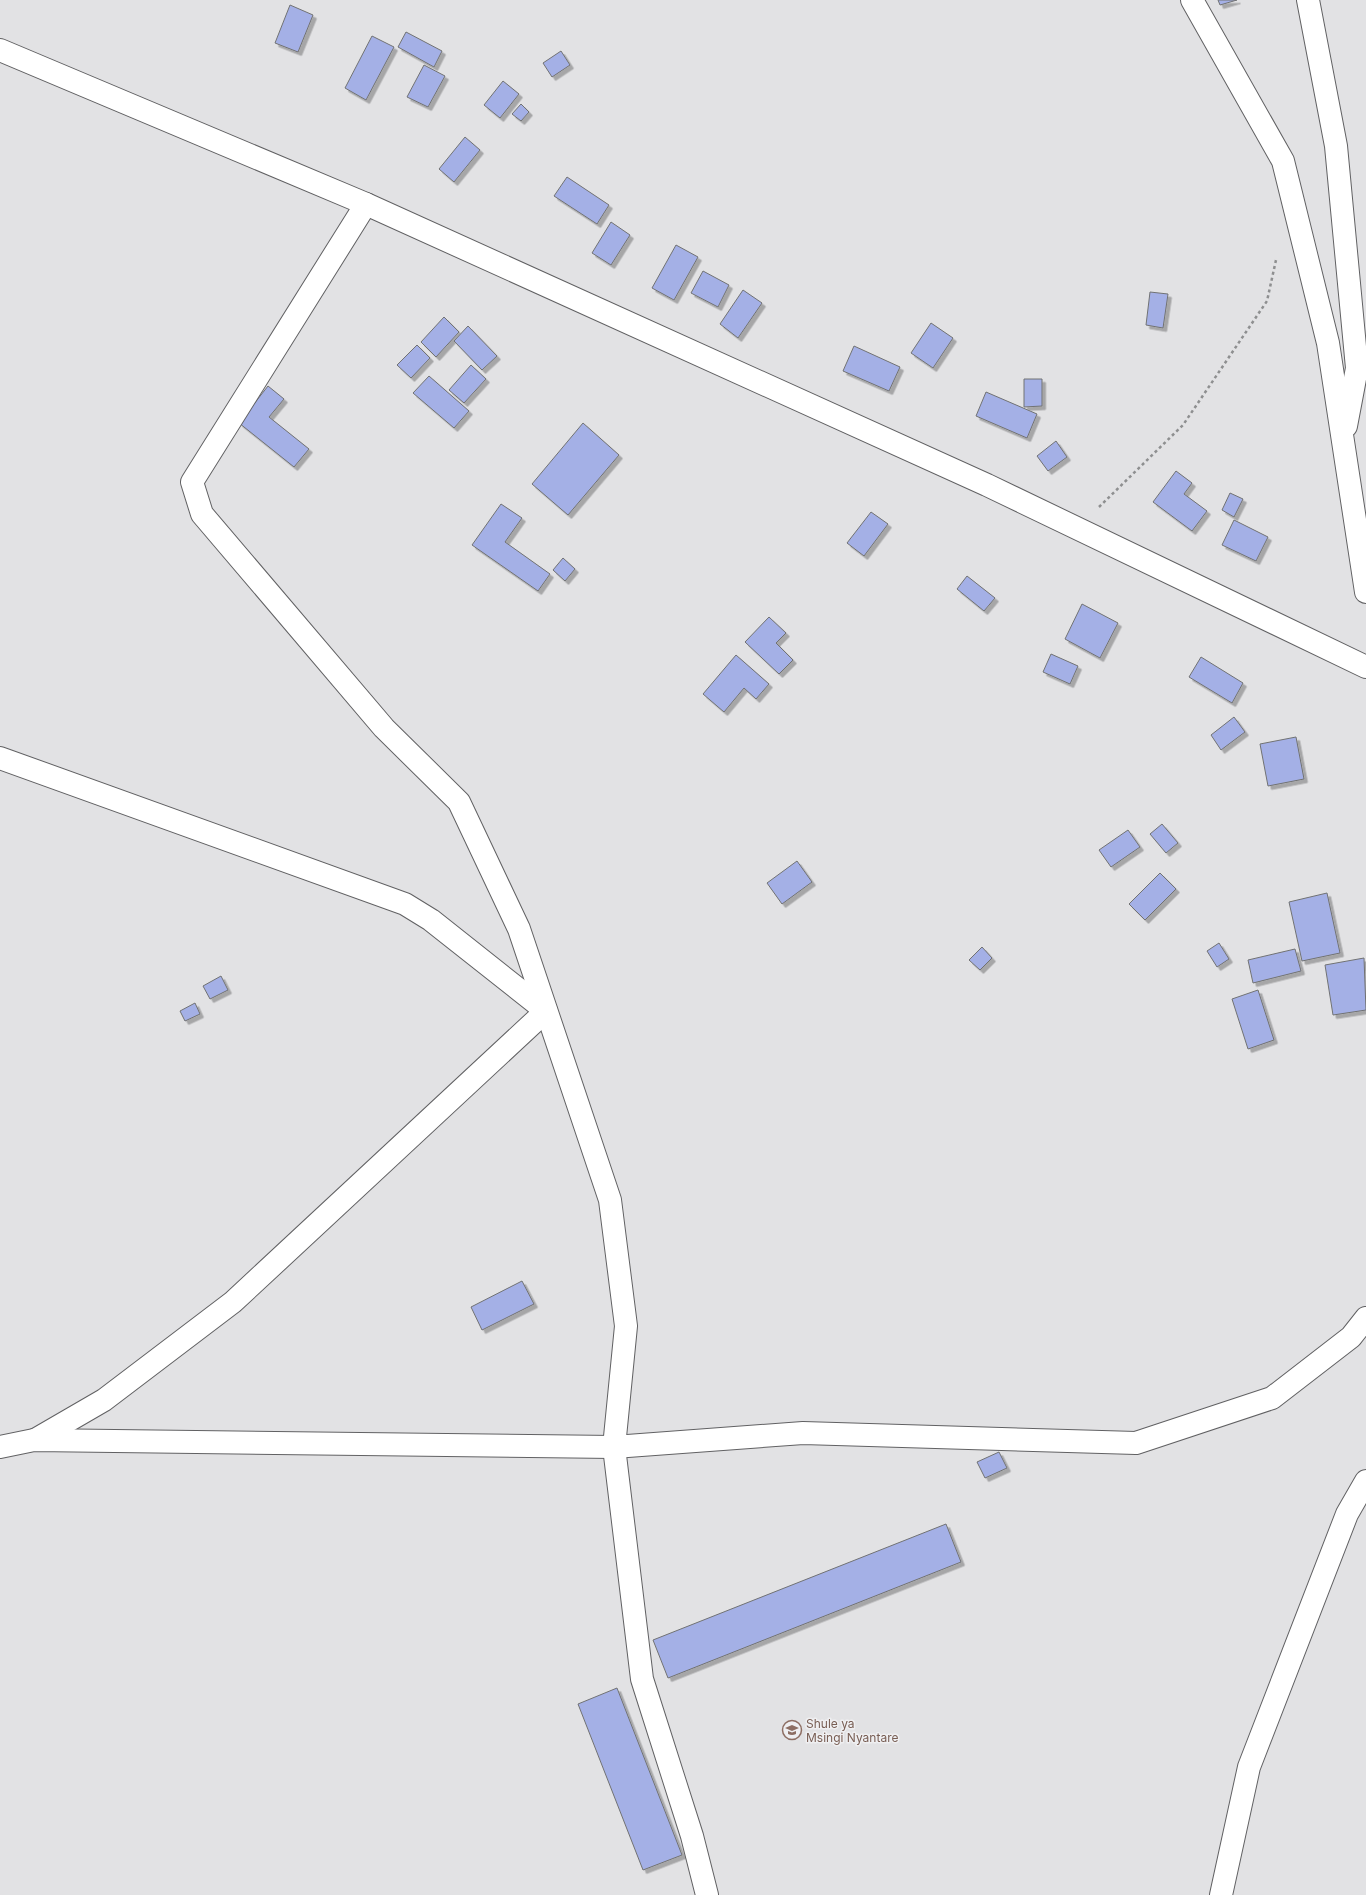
<svg xmlns="http://www.w3.org/2000/svg" width="1366" height="1895" font-family="Inter,sans-serif">
<defs>
<filter id="shadow"><feDropShadow dx="3.5" dy="3.5" stdDeviation="0" flood-color="#0004"/></filter>
</defs>
<rect width="100%" height="100%" fill="#e2e2e4"/>
<g fill="#a4b0e6" stroke="#717273" filter="url(#shadow)">
<polygon points="1218,0 1237,0 1220,5"/>
<polygon points="290,5 313,15 298,52 275,43"/>
<polygon points="406,32 442,51 434,67 398,47"/>
<polygon points="372,36 394,47 366,100 345,88"/>
<polygon points="561,51 570,65 552,77 543,63"/>
<polygon points="424,65 445,76 428,107 407,97"/>
<polygon points="503,81 519,94 500,118 484,105"/>
<polygon points="521,104 529,112 521,121 512,114"/>
<polygon points="465,137 480,150 454,182 439,169"/>
<polygon points="567,177 609,205 597,224 554,196"/>
<polygon points="611,222 630,235 611,265 592,253"/>
<polygon points="676,245 698,257 674,300 652,288"/>
<polygon points="703,271 729,285 718,307 691,293"/>
<polygon points="743,290 762,303 738,338 720,324"/>
<polygon points="1150,292 1168,294 1163,328 1146,325"/>
<polygon points="444,317 459,332 436,357 421,342"/>
<polygon points="931,323 953,338 933,368 911,353"/>
<polygon points="468,326 497,356 482,370 454,341"/>
<polygon points="417,345 430,358 411,378 397,365"/>
<polygon points="854,346 900,367 889,391 843,371"/>
<polygon points="471,365 486,379 464,403 449,390"/>
<polygon points="429,376 469,411 454,428 413,393"/>
<polygon points="1024,379 1042,379 1042,406 1024,407"/>
<polygon points="268,386 284,399 269,417 309,449 294,467 239,423"/>
<polygon points="986,392 1037,414 1027,438 976,416"/>
<polygon points="583,423 619,455 568,515 532,484"/>
<polygon points="1056,441 1067,457 1048,471 1037,456"/>
<polygon points="1176,471 1192,483 1184,494 1207,511 1192,531 1153,502"/>
<polygon points="1230,493 1243,499 1234,517 1222,510"/>
<polygon points="501,504 522,518 505,542 550,574 538,591 472,545"/>
<polygon points="871,512 888,524 864,556 847,543"/>
<polygon points="1234,520 1268,537 1256,561 1222,545"/>
<polygon points="563,558 575,569 565,581 553,570"/>
<polygon points="967,576 995,598 984,611 957,589"/>
<polygon points="1082,604 1118,623 1100,658 1065,639"/>
<polygon points="769,617 786,633 776,643 793,660 779,674 745,642"/>
<polygon points="1051,654 1078,666 1070,684 1043,672"/>
<polygon points="736,655 769,684 756,699 744,688 724,712 703,694"/>
<polygon points="1201,657 1243,683 1232,703 1189,677"/>
<polygon points="1234,717 1245,732 1221,750 1211,735"/>
<polygon points="1296,737 1304,779 1268,786 1260,744"/>
<polygon points="1162,824 1178,843 1166,853 1150,834"/>
<polygon points="1128,830 1140,847 1111,867 1099,850"/>
<polygon points="797,861 812,882 782,904 767,883"/>
<polygon points="1160,873 1176,889 1145,920 1129,904"/>
<polygon points="1327,893 1340,953 1302,961 1289,902"/>
<polygon points="1219,943 1229,959 1217,967 1207,951"/>
<polygon points="982,947 992,958 980,970 969,960"/>
<polygon points="1295,949 1301,971 1253,983 1248,960"/>
<polygon points="1364,958 1366,1010 1333,1015 1325,965"/>
<polygon points="221,976 228,990 210,999 203,986"/>
<polygon points="1258,990 1274,1040 1248,1049 1232,999"/>
<polygon points="195,1003 200,1014 185,1021 180,1011"/>
<polygon points="522,1281 534,1304 482,1330 471,1307"/>
<polygon points="999,1452 1007,1468 985,1478 977,1462"/>
<polygon points="946,1524 961,1562 668,1678 653,1640"/>
<polygon points="617,1688 682,1855 643,1870 578,1704"/>
</g>
<g fill="none" stroke-linecap="round" stroke-linejoin="round">
<g stroke="#616163" stroke-width="24">
<g id="street">
<polyline points="1192,0 1283,161 1328,343 1366,592"/>
<polyline points="1308,0 1336,146 1357,368 1346,426"/>
<polyline points="0,50 366,204 987,485 1366,667"/>
<polyline points="366,204 192,482 202,514 384,728 459,802 519,929 610,1200 626,1326 614,1447 642,1679 692,1836 707,1895"/>
<polyline points="0,758 405,904 431,920 546,1011 233,1302 104,1400 35,1440"/>
<polyline points="0,1447 34,1440 614,1447 803,1433 1136,1443 1272,1398 1351,1337 1366,1318"/>
<polyline points="1221,1895 1249,1767 1347,1514 1366,1481"/>
</g>
</g>
<polyline stroke="#8e8f90" stroke-width="2.5" stroke-dasharray="3 3" stroke-linecap="butt" points="1099,507 1183,425 1267,301 1276,260"/>
<use href="#street" stroke="#fff" stroke-width="22"/>
</g>
<defs>
<g id="school-ring" transform="scale(1)"><circle r="9.5" fill="#efeff1" stroke="#8d6e63" stroke-width="1.5"/><path d="M0-5L7-2L0 1L-7-2ZM-4 1L0 2.5L4 1V4Q0 6-4 4Z" fill="#8d6e63"/></g>
</defs>
<g fill-rule="evenodd">
<use href="#school-ring" x="792" y="1730"/>
</g>
<g text-anchor="middle" dominant-baseline="central" stroke-width="3" stroke-linejoin="round" paint-order="stroke">
<g font-size="12" fill="#785e54" stroke="#efeff1" text-anchor="start">
<text x="806" y="1723">Shule ya<tspan x="806" dy="14">Msingi Nyantare</tspan></text>
</g>
</g>
</svg>
